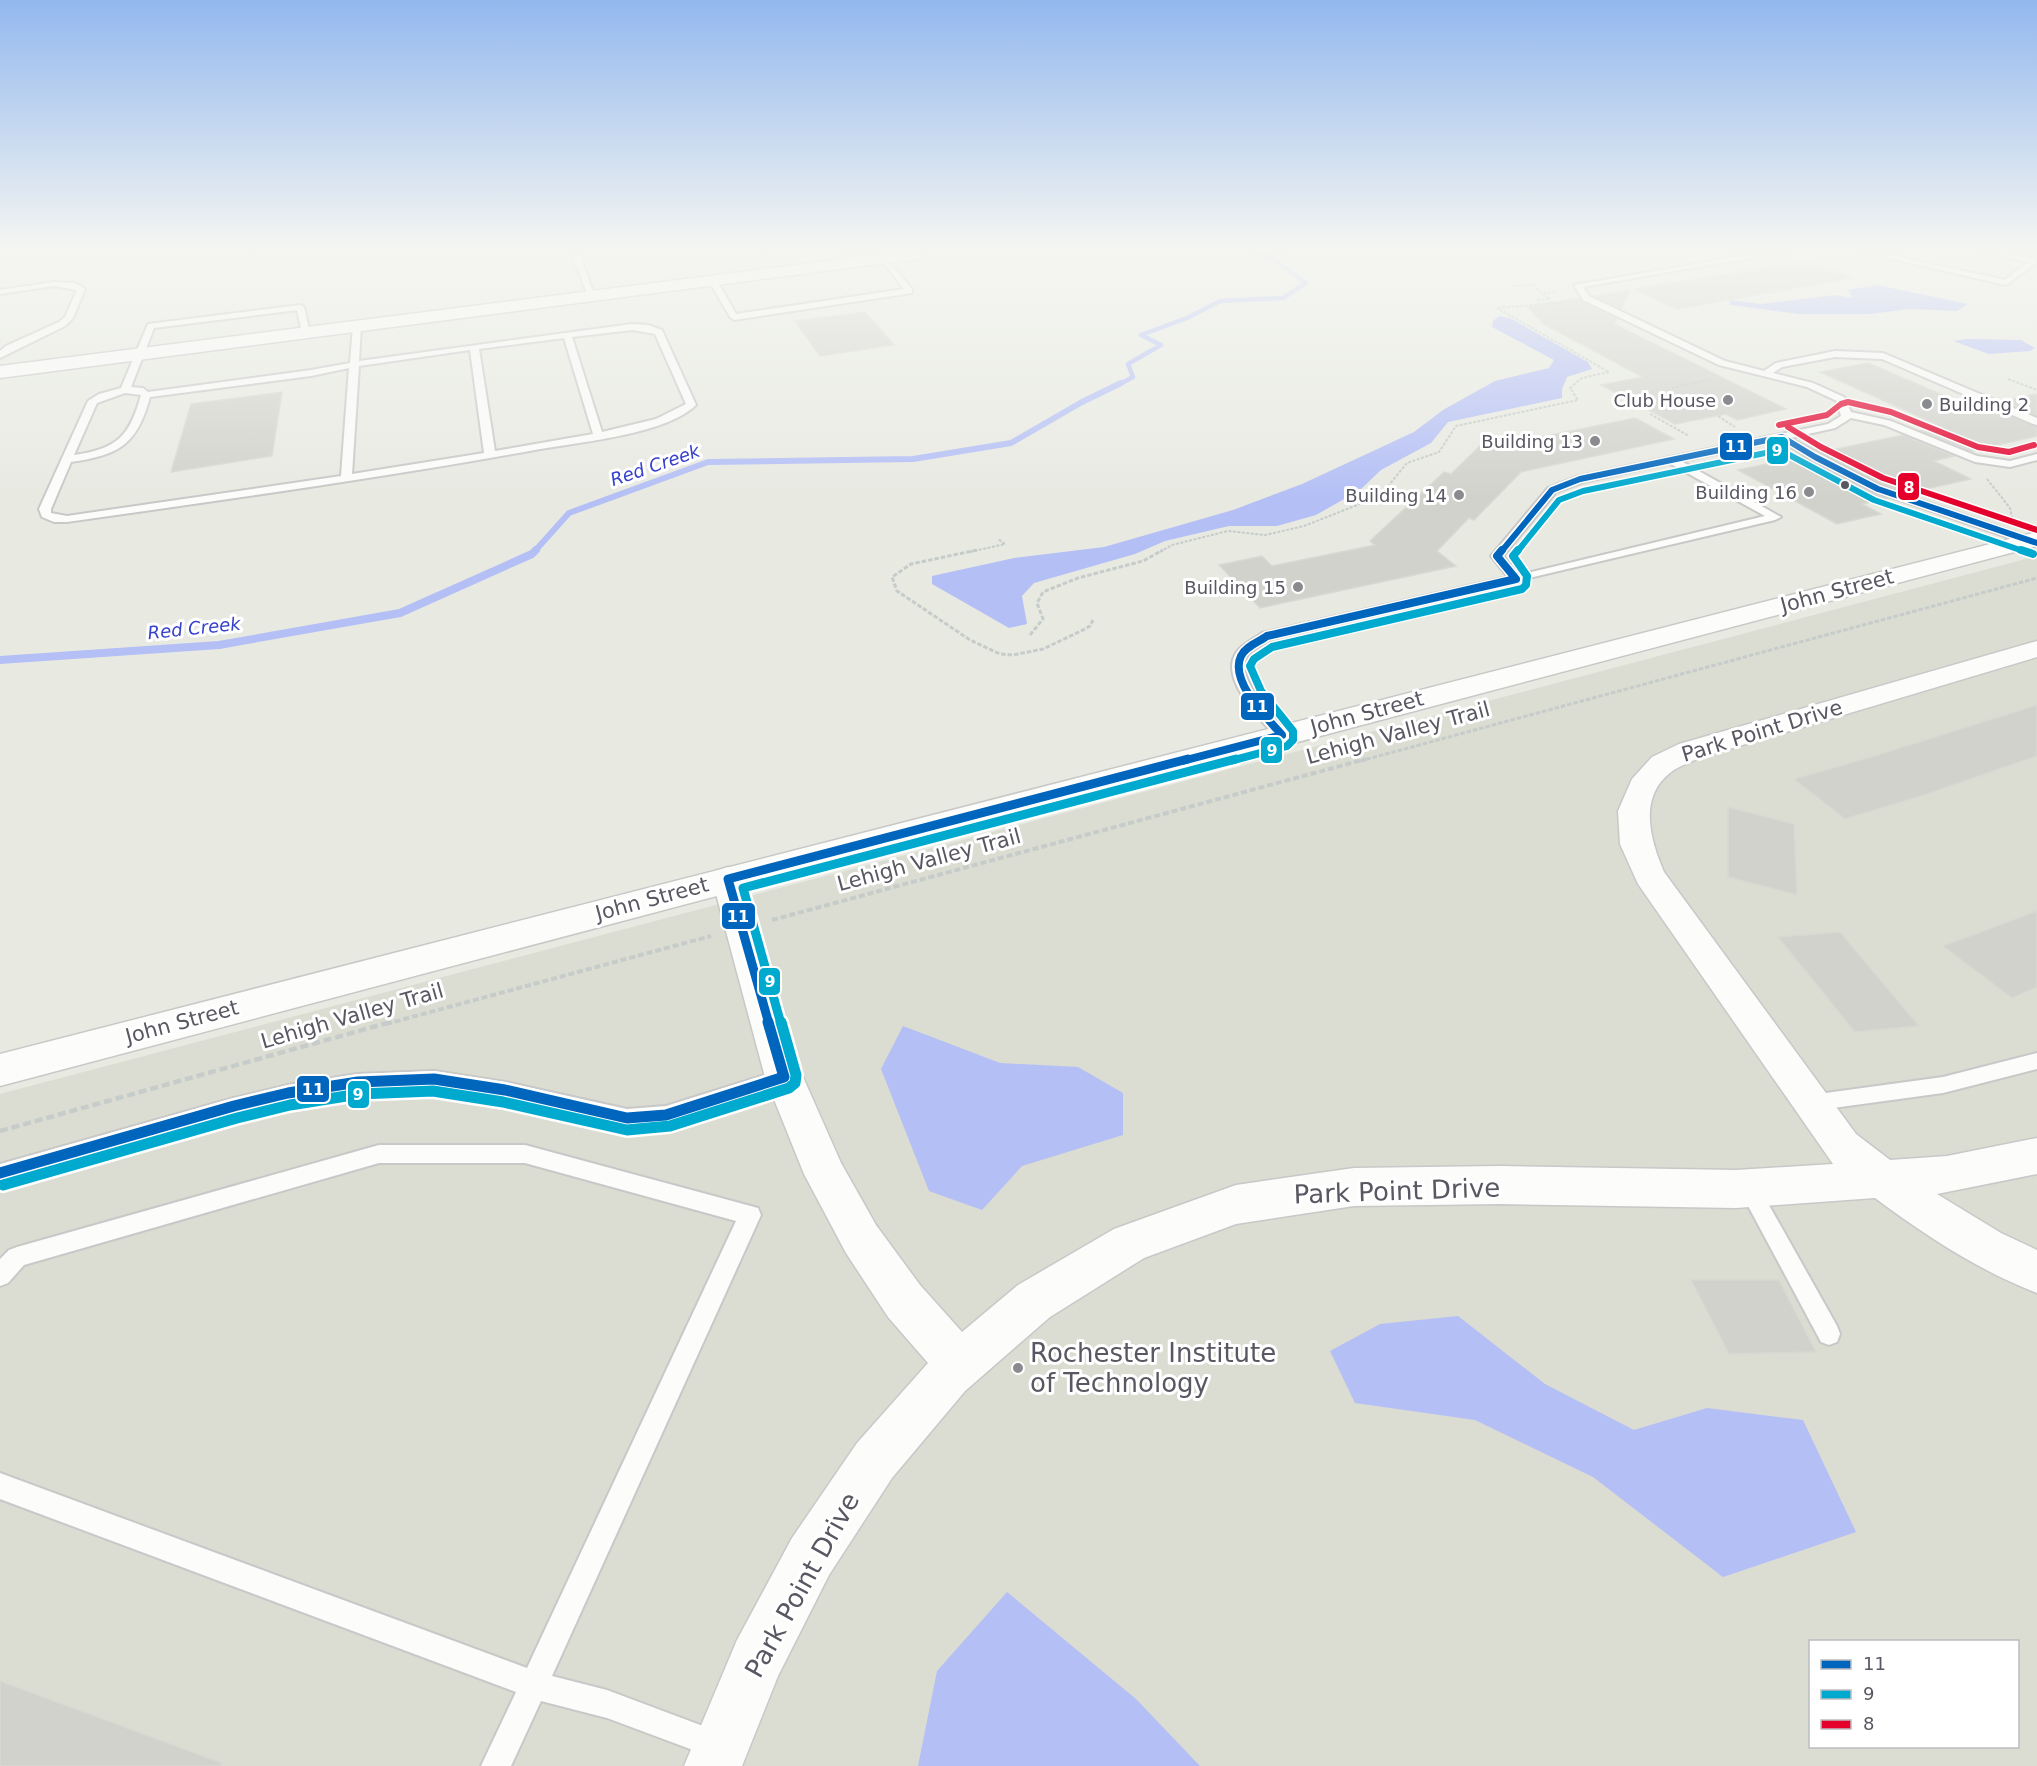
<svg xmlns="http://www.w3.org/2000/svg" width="2037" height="1766" font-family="'DejaVu Sans',sans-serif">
<rect width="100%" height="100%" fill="#e8eae2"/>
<path fill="#dbdcd2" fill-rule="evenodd" d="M 2037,556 L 2037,1766 L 0,1766 L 0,1094 ZM 1810,1642 L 2018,1642 L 2018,1746 L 1810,1746 Z"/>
<g fill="#b4bff6">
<polygon points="1877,285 1968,304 1957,311 1909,309 1870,314 1798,314 1730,305 1730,300 1761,304 1835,295 1853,298 1848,290"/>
<polygon points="1499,316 1510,318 1588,362 1592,369 1567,377 1562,389 1562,398 1448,422 1431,443 1381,470 1360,490 1316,515 1277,526 1229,526 1165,541 1135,554 1034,583 1022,596 1027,624 1009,628 932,584 932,576 1014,558 1104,547 1233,510 1302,484 1414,432 1443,410 1495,381 1549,368 1554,360 1492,327 1493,321"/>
<polygon points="1967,339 2021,340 2035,348 2030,351 1989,354 1953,341"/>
<polygon points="903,1026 1000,1063 1078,1067 1123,1093 1123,1135 1022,1166 982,1210 929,1191 881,1069"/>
<polygon points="1458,1316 1545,1384 1634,1430 1707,1408 1803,1420 1856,1532 1723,1577 1593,1477 1475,1420 1355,1403 1330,1351 1380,1324"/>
<polygon points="1007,1592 1136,1699 1200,1766 918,1766 937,1671"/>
</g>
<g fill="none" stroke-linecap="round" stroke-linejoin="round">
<g stroke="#b4bff6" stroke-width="4.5">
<polyline points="1269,254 1283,251"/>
<polyline points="1118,385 1133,377 1128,364 1161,345 1141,335 1187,318 1220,301 1283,298 1306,283 1273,259 1251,251"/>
</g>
<polyline stroke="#b4bff6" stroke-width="6" points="534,552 569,513 708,462 913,459 1011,443 1082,402 1121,383"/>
<polyline stroke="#b4bff6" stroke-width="8" points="0,660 219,645 400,613 532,554 536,550"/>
</g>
<g fill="#d2d2cd" stroke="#d8d9d2" stroke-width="1.5">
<polygon points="1808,261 1853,278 1677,309 1634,289"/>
<polygon points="1630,290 1621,309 1594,296"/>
<polygon points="1579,298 1582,302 1617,319 1614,324 1786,409 1737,420 1726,414 1675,424 1601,385 1643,377 1545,325 1527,307"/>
<polygon points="865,312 894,345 820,356 795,321"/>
<polygon points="1868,363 1973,408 1984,406 2037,427 2037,436 1972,451 1921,431 1942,427 1820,372"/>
<polygon points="282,392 272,456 171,472 191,404"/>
<polygon points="2037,394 2037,416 2003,401"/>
<polygon points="1635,418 1674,439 1521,472 1474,520 1469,518 1437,551 1456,566 1260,608 1219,565 1262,556 1272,566 1375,545 1370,541 1444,472 1451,474 1487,439 1511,434 1522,441"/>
<polygon points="1903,435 1954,456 1934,461 1971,479 1908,493 1883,485 1822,452"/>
<polygon points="1803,456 1873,493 1888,498 1862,504 1881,514 1837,524 1738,470"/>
<polygon points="2037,705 2037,756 1924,795 1845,819 1794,779 1871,757"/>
<polygon points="1728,807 1794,824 1797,895 1728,877"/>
<polygon points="2037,911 2037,987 2012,998 1943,946"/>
<polygon points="1840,932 1919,1026 1855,1032 1778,937"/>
<polygon points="1691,1280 1779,1280 1816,1352 1729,1354"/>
<polygon points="0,1681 222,1763 221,1766 0,1766"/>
</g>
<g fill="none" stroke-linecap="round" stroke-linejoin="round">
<g stroke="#c8c8c8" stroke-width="4">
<g id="service">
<polygon points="571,251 579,251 595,298 588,296"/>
<polygon points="848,251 856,251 866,261 859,263"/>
<path d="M 1772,251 L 1788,251 L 1583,287 L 1589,296 L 1725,361 L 1764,371 L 1776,363 L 1835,351 L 1883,353 L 2037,418 L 2037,425 L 2033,424 L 1882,359 L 1835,357 L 1782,367 L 1773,373 L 1813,383 L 1844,397 L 1851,412 L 1891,421 L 1977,456 L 2010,461 L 2037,454 L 2037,460 L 2010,467 L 1975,462 L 1884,425 L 1851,418 L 1835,428 L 1790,438 L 1882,487 L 2033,539 L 2033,543 L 2025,543 L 1874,491 L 1811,459 L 1780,440 L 1681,461 L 1781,517 L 1775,520 L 1271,639 C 1264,644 1253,648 1248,655 C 1232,679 1277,718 1289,735 L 1282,740 L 1277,738 C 1261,720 1219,679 1236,653 C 1242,644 1254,639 1262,633 L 1508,577 L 1491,556 L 1548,488 L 1576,477 L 1828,424 L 1841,416 L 1837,401 L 1807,387 L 1719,365 L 1583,300 L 1574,285 ZM 1669,463 L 1765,516 L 1519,575 L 1503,556 L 1556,492 L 1583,482 Z"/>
<polygon points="1858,251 1871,251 2005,280 2028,262 1984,251 1997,251 2034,259 2037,262 2006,285"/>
<polygon points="885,257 912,289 912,293 734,320 730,317 709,281 716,279 736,314 904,289 881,259"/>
<polygon points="54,282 75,283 85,289 73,318 65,326 0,358 0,351 6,346 59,322 65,317 77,290 54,286 0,294 0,290"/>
<path d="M 300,305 L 304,307 L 310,333 L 306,336 L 302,333 L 297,310 L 154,328 L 131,387 L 143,388 L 148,392 L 311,370 L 350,363 L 353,326 L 357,323 L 361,326 L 359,361 L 632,324 L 648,325 L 662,330 L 696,405 C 665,435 578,442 535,450 C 380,478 223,500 67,522 L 54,522 L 42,517 L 39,509 L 88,401 L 99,394 L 121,388 L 148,324 ZM 632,330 L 655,334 L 686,404 L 656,419 L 602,432 L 572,337 ZM 564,338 L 593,434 L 495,451 L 479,349 ZM 470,350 L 484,453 L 352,474 L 359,366 ZM 349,368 L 341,476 L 67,516 L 51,513 L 51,509 L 71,462 C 119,455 137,445 150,397 L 311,376 ZM 125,393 L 141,395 C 130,436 117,449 74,455 L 97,403 Z"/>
<polygon points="2037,1053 2037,1069 1943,1093 1811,1111 1804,1109 1801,1103 1804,1097 1811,1095 1943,1077"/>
<polygon points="784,1069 791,1071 794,1077 791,1083 666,1124 627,1127 505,1098 434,1087 358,1090 288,1101 234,1114 0,1182 0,1164 234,1098 288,1085 358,1074 434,1071 505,1082 627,1109 666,1106"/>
<polygon points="379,1145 525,1145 758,1208 761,1215 552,1676 607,1690 727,1735 731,1745 727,1755 717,1759 607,1718 541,1701 511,1766 481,1766 516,1692 0,1499 0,1473 527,1668 736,1221 525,1163 379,1163 24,1265 8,1283 0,1286 0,1259 9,1250 17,1247"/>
<polygon points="1749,1180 1756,1182 1837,1326 1840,1334 1837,1342 1829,1345 1821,1342 1739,1189 1742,1182"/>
</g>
</g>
<g stroke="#c8c8c8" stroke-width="3">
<g id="minor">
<polygon points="907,251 922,251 925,254 917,259 0,378 0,366"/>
<path d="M 2037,641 L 2037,657 L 1699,758 C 1691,762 1682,765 1674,770 C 1637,795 1650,839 1664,872 L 1856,1134 L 1890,1160 L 1947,1156 L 2037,1138 L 2037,1174 L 1937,1194 L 2001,1233 L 2037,1250 L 2037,1293 C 1978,1270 1926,1236 1875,1198 L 1736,1208 L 1500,1204 L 1354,1206 L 1236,1224 L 1144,1258 L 1050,1317 L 965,1391 L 892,1478 L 829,1575 L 778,1676 L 742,1766 L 684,1766 L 737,1640 L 792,1538 L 857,1443 L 928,1363 L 888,1317 L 846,1253 L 804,1174 L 765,1077 L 712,879 L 716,871 L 728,867 L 740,871 L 744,879 L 803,1077 L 841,1163 L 876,1225 L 920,1285 L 962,1332 L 1018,1285 L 1114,1229 L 1236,1185 L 1354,1168 L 1500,1166 L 1736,1170 L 1833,1164 L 1638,884 L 1620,844 L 1618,811 L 1632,779 L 1652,757 L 1679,744 Z"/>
</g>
</g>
<g stroke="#c8c8c8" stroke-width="3">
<polygon id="tertiary" points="2037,532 2037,546 0,1086 0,1054"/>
</g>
<g stroke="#c6ccca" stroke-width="2" stroke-dasharray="3 1.5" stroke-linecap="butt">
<polyline points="1511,286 1534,285 1541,293 1557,292"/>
<polyline points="1537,300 1550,299 1542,294"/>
<polyline points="1498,308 1565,302"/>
<polyline points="2008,379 2037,390"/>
<polyline points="1672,388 1712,379"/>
<polyline points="1650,414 1689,436"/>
<polyline points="1718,416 1735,427"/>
<polyline points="1987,479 2010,508 2012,517"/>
<polyline points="970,552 1005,544 998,539"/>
<polyline points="1160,552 1172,545 1228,531 1265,535 1304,526 1380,496 1407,463 1439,452 1456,426 1578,400 1570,388 1582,378 1609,372 1497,308"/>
</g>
<g stroke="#c6ccca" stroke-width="3" stroke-dasharray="4.5 2" stroke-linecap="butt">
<polyline points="977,550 911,564 892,577 897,591 970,640 1000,654 1013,655 1043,649 1081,631 1090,626 1093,620"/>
<polyline points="1030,635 1043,619 1037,603 1043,592 1078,578 1143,561 1163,550"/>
<polyline points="1360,761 2037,578"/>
</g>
<g stroke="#c6ccca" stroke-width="4" stroke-dasharray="6 3" stroke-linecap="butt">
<polyline points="772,920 1366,759"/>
<polyline points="386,1024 711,936"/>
</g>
<polyline stroke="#c6ccca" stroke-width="4.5" stroke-dasharray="8 4" stroke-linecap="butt" points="0,1131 391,1022"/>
<use href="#service" fill="#fcfcfb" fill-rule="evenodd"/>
<use href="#minor" fill="#fcfcfb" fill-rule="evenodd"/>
<use href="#tertiary" fill="#fcfcfb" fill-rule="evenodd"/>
<g stroke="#fff" stroke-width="9">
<polyline id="bus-1-far3" points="1501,552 1552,490 1580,479 1782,437 1815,457 1878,489 2037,543"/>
</g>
<g stroke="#fff" stroke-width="11">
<path id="bus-1-far2" d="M 1182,761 L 1282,735 C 1267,718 1229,681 1241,656 C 1246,646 1259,642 1267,636 L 1516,579 L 1497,556 L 1502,550"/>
</g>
<g stroke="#fff" stroke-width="14">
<polyline id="bus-1-far1" points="769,1024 728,879 1188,759"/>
</g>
<g stroke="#fff" stroke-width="16">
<polyline id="bus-1" points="0,1173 234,1106 288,1093 358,1082 434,1079 505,1090 627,1118 666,1115 784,1077 768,1022"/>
</g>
<g stroke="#fff" stroke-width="9">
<polyline id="bus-2-far3" points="1517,552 1559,500 1583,491 1780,450 1874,500 2026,552"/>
</g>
<g stroke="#fff" stroke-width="11">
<g id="bus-2-far2">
<polyline points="2021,550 2033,554"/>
<polyline points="1230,761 1287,746 1293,740 1293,731 1261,691 1250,666 1254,659 1272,647 1522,589 1526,585 1527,576 1513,556 1518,550"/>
</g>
</g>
<g stroke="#fff" stroke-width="14">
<polyline id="bus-2-far1" points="781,1024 743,888 1236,759"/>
</g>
<g stroke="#fff" stroke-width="16">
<polyline id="bus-2" points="3,1185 237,1118 290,1105 359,1094 433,1091 503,1102 627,1130 670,1126 789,1088 795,1083 796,1075 781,1022"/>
</g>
<g stroke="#fff" stroke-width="9">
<g id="bus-3">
<polyline points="1779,425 1827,415 1841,404 1848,402 1891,412 1978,447 2009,452 2034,445"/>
<polyline points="1788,427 1821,447 1883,478 2037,530"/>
</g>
</g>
<use href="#bus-1-far3" stroke="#0065bd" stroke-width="6"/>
<use href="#bus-1-far2" stroke="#0065bd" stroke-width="8"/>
<use href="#bus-1-far1" stroke="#0065bd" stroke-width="9"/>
<use href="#bus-1" stroke="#0065bd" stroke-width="11"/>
<use href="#bus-2-far3" stroke="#00a9ce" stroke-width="6"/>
<use href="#bus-2-far2" stroke="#00a9ce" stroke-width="8"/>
<use href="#bus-2-far1" stroke="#00a9ce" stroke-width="9"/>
<use href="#bus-2" stroke="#00a9ce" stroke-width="11"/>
<use href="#bus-3" stroke="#e4002b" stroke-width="6"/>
</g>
<linearGradient id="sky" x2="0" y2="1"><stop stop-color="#93b8ee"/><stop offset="0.5" stop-color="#f5f6f2"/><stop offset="1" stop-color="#f5f6f2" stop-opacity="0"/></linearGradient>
<rect width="2037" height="498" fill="url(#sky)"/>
<g fill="#8a8b8f" stroke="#fff" stroke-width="2">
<circle cx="1728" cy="400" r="6"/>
<circle cx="1927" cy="404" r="6"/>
<circle cx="1595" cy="441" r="6"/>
<circle cx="1809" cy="492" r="6"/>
<circle cx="1459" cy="495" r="6"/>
<circle cx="1298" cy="587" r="6"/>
<circle cx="1018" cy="1368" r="6"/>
</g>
<circle fill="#585862" stroke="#fff" stroke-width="2" cx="1845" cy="485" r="5"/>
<g text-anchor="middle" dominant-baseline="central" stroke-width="6" stroke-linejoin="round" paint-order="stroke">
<g font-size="18" fill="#585862" stroke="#fff" text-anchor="end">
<text x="1716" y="400">Club House</text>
<text x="1939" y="404" text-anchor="start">Building 2</text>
<text x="1583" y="441">Building 13</text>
<text x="1797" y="492">Building 16</text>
<text x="1447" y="495">Building 14</text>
<text x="1286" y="587">Building 15</text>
</g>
<g font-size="18" font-style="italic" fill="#3641cc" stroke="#fff">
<text transform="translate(655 465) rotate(-19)">Red Creek</text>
<text transform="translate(194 628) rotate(-6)">Red Creek</text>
</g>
<g font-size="21" fill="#585862" stroke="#fff">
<text transform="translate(1837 591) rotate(-15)">John Street</text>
<text transform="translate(1367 713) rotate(-15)">John Street</text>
<text transform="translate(1762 731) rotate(-17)">Park Point Drive</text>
<text transform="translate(1398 733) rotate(-15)">Lehigh Valley Trail</text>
<text transform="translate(929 860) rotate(-15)">Lehigh Valley Trail</text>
<text transform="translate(652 899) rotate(-15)">John Street</text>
<text transform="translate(352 1016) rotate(-16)">Lehigh Valley Trail</text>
<text transform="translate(182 1022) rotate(-15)">John Street</text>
</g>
<g font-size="26" fill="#585862" stroke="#fff">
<text transform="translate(1397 1191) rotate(-2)">Park Point Drive</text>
<text transform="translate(802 1585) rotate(-61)">Park Point Drive</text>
</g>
<g font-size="26" fill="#585862" stroke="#fff" text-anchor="start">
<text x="1030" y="1353">Rochester Institute<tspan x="1030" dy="30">of Technology</tspan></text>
</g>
</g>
<g stroke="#fff" stroke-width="2">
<rect x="1719" y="432" width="34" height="29" rx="6" fill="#0065bd"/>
<rect x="1766" y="436" width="23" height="29" rx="6" fill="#00a9ce"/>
<rect x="1897" y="472" width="23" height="29" rx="6" fill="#e4002b"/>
<rect x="1240" y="692" width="35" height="29" rx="6" fill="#0065bd"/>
<rect x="1260" y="736" width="23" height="28" rx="6" fill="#00a9ce"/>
<rect x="721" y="902" width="35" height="28" rx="6" fill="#0065bd"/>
<rect x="758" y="967" width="23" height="29" rx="6" fill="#00a9ce"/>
<rect x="296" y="1075" width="34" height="28" rx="6" fill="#0065bd"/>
<rect x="347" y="1080" width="23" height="29" rx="6" fill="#00a9ce"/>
</g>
<g font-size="16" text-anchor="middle" font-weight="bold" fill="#fff">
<text x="1736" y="452">11</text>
<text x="1777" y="456">9</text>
<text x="1909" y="493">8</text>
<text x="1257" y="712">11</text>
<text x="1272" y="756">9</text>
<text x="738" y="922">11</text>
<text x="770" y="987">9</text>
<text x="313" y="1095">11</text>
<text x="358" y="1100">9</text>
</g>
<rect x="1809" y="1640" width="210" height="108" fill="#ffffff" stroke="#bcbcc0" stroke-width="1.5"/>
<rect x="1821" y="1660" width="30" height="9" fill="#0065bd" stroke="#bcbcc0" stroke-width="1.5"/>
<text x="1863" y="1670" font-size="18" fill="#585862">11</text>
<rect x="1821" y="1690" width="30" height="9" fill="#00a9ce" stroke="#bcbcc0" stroke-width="1.5"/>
<text x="1863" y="1700" font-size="18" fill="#585862">9</text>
<rect x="1821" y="1720" width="30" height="9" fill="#e4002b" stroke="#bcbcc0" stroke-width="1.5"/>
<text x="1863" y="1730" font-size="18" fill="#585862">8</text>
</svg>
